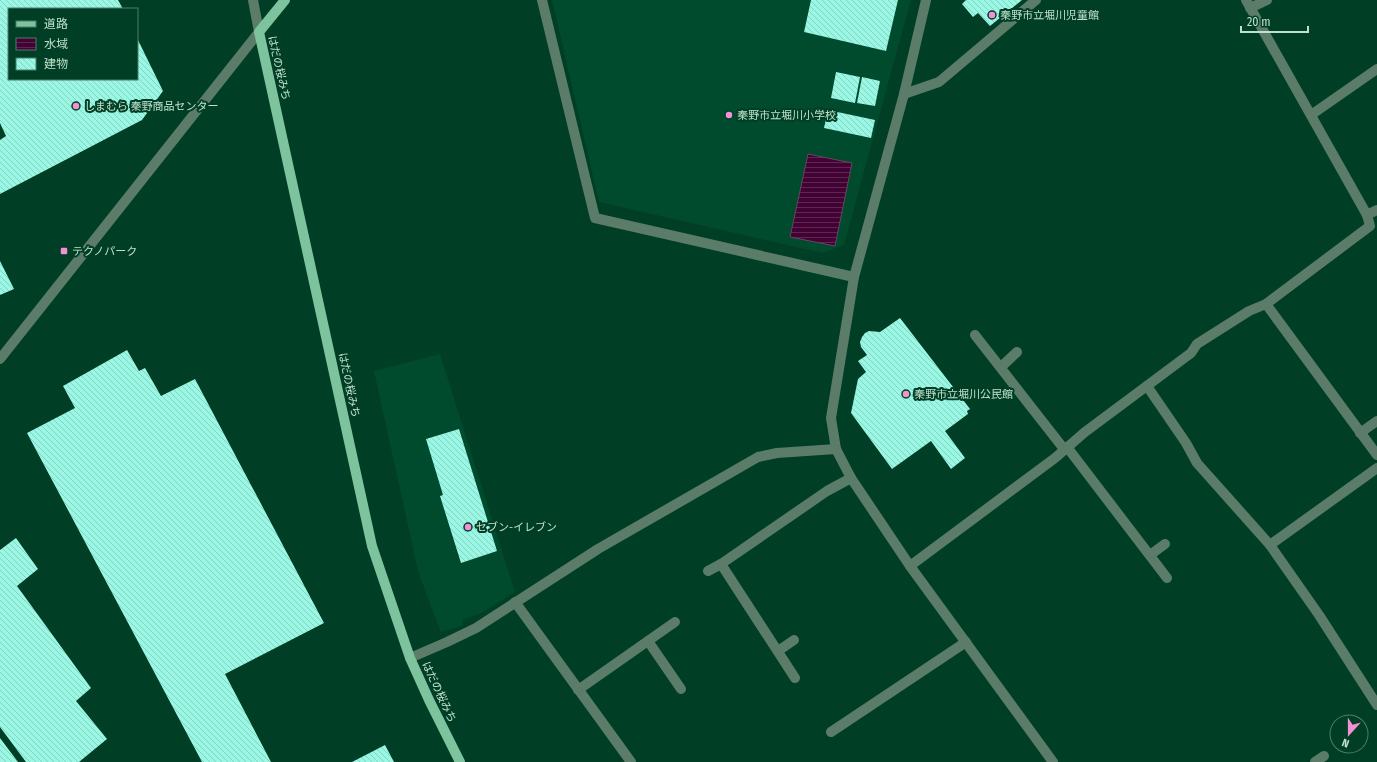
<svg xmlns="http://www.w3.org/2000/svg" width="1377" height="762" font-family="'Fira Sans Condensed','Noto Sans JP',sans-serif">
<defs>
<pattern id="water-rules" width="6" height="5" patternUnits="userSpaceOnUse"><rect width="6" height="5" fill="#420334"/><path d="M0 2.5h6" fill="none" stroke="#5c2750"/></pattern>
<pattern id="building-back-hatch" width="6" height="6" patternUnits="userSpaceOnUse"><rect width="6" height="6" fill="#99f7e4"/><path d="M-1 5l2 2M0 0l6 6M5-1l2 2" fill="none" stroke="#86d3c3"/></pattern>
</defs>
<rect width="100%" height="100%" fill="#003e25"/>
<g fill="#004a2d">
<polygon points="552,0 911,0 844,245 822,253 599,202"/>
<polygon points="440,354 515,592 504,599 483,612 462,620 463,626 441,632 430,604 418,571 374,371"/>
</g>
<polygon fill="url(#water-rules)" stroke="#674662" points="808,154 852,163 835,246 790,237"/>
<g fill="url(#building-back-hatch)">
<polygon points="0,0 118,0 123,9 9,9 9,79 137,79 137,38 163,91 142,120 0,194 0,140 6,136 0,123"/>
<polygon points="811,0 898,0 886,51 804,32"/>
<polygon points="966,0 1022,0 990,26 978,13 973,17 962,4"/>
<polygon points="836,72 860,77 855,103 831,98"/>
<polygon points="862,77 880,81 875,106 857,103"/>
<polygon points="828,110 875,120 871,138 824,128"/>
<polygon points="0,261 14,289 0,295"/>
<polygon points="900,318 970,409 967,411 968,414 945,431 965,458 951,469 931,441 892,469 851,413 858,379 866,372 858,361 867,355 861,347 860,342 862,337 865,333 869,331 880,332"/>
<polygon points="127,350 139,371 145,368 161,396 195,379 324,623 225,674 271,762 202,762 27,433 75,408 63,386"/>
<polygon points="459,429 497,551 461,563 440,496 443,495 426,439"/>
<polygon points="16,538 38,569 17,586 91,688 76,701 107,739 79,762 26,762 0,727 0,550"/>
<polygon points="0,738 18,762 0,762"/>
<polygon points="385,745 394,762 352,762"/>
</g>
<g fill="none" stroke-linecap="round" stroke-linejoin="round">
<g stroke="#5b7c69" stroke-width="10">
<polyline points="542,0 595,218 854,277"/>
<polyline points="926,0 904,94 854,277 831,418 836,449 851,478 910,566 1053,762"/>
<polyline points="1250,8 1267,0"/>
<polyline points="904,94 939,82 1036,0"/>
<polyline points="1311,115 1377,69"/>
<polyline points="1367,215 1377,210"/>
<polyline points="1266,304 1377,455"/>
<polyline points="975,335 1064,449"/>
<polyline points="0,359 259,32 253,0"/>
<polyline points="1001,367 1017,352"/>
<polyline points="1147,386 1186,443 1197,463 1270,545 1319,615 1377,705"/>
<polyline points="1360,433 1377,421"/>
<polyline points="1067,447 1167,578"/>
<polyline points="1270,545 1377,468"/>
<polyline points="1150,555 1165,544"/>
<polyline points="721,564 795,678"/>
<polyline points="910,566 1055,458 1085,432 1191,353 1197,344 1249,311 1266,304 1370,226 1367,215 1246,0"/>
<polyline points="708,571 721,564 827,491 851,478"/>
<polyline points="515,602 631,762"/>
<polyline points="648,641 681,689"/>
<polyline points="778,651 794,640"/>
<polyline points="410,658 447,642 476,628 598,549 758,457 777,453 836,449"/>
<polyline points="578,690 675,622"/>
<polyline points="831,732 966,642"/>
<polyline points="1315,762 1324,756"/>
</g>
<polyline stroke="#7dc49e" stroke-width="10" points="285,0 259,32 372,546 410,658 429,700 460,762"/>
</g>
<g fill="#f391d5" stroke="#003e25" stroke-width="1.5">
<circle cx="992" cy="15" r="4"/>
<circle cx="76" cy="106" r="4"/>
<circle cx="729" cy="115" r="4"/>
<rect x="60" y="247" width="8" height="8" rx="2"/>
<circle cx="906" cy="394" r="4"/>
<circle cx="468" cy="527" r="4"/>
</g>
<g text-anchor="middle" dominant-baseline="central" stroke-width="4" stroke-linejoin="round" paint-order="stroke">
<g font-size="11" fill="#bee1cc" stroke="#003e25" text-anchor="start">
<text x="1000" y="15">秦野市立堀川児童館</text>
<text x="84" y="106">しまむら 秦野商品センター</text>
<text x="737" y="115">秦野市立堀川小学校</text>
<text x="72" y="251">テクノパーク</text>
<text x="914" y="394">秦野市立堀川公民館</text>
<text x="476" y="527">セブン-イレブン</text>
</g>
<g font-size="11" fill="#bee1cc" stroke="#003e25">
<text transform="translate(279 68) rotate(77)">はだの桜みち</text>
<text transform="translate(349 385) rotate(78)">はだの桜みち</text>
<text transform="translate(439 692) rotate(65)">はだの桜みち</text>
</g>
</g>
<rect x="8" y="8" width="130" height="72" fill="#003e25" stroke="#4c7f68"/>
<rect x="16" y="21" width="20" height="6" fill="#7dc49e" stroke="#4c7f68"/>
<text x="44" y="28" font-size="12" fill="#bee1cc">道路</text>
<rect x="16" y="38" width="20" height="12" fill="url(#water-rules)" stroke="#4c7f68"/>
<text x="44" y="48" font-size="12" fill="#bee1cc">水域</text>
<rect x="16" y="58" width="20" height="12" fill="url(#building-back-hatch)" stroke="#4c7f68"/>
<text x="44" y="68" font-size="12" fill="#bee1cc">建物</text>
<g transform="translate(1349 734) rotate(201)"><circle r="19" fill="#003e25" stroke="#4c7f68"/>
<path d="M0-3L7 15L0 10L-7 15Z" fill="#f391d5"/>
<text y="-6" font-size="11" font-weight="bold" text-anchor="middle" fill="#bee1cc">N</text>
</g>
<path d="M1241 26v6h67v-6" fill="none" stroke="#bee1cc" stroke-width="2"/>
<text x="1247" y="26" font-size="12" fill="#bee1cc" stroke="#003e25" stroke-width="3" paint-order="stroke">20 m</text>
</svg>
